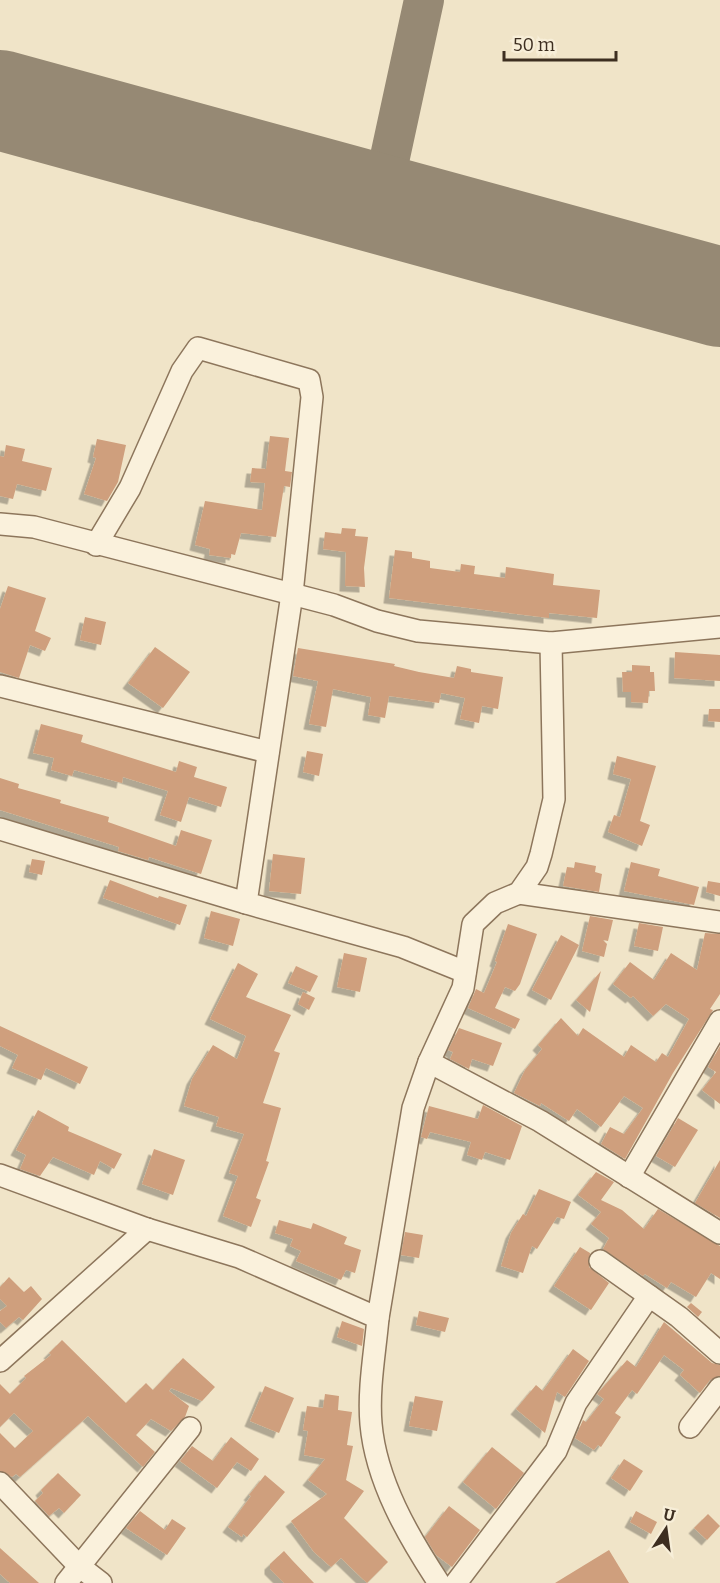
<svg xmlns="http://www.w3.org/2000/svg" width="720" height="1583" font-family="Bitter,serif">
<defs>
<filter id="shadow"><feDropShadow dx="-5.5" dy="5.5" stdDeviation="0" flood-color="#0004"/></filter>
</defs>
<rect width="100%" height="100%" fill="#f0e4c8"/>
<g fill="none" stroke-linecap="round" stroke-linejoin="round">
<polyline stroke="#968974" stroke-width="40" points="380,203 424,0"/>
<polyline stroke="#968974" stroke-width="100" points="0,100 720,297"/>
</g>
<g fill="#cf9f7d" filter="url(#shadow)">
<polygon points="270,436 289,438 285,471 292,472 290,487 284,486 276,537 241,533 235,555 231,554 231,558 209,555 210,549 195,545 205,501 262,510 265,483 250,482 252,468 266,469"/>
<polygon points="97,439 126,445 118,482 107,501 84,494 96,458 93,457"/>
<polygon points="6,445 25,449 22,461 52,468 46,491 17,484 13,499 0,496 0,456 4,457"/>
<polygon points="342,528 356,529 355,536 368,537 364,568 365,587 345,586 346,552 323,549 325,532 341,534"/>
<polygon points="395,550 412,552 412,558 430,561 430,568 460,572 461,564 475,566 474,574 505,578 506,567 554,574 553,585 600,590 597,618 549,613 549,618 389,598"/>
<polygon points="8,586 46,598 35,631 51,638 45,651 30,645 19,678 0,672 0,609"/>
<polygon points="85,617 106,622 101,645 80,640"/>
<polygon points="155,647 190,672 163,708 128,683"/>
<polygon points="298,648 395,664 394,666 419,672 454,678 457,666 471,669 471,672 503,677 498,709 482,706 479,723 460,719 465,698 441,693 439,703 389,696 385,718 368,715 371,697 333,689 326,727 309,724 318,681 293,676"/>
<polygon points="675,652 720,655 720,681 674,678"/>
<polygon points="632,665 650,666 650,672 654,672 655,691 649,691 648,703 631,702 631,692 623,692 622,672 632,672"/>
<polygon points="709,709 720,709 720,722 708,721"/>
<polygon points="41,724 83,735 81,742 176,772 179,761 197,767 194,777 227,787 221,807 189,797 181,822 160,815 168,791 123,777 122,783 74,770 72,776 51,770 54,758 33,753"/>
<polygon points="307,751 323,754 319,776 303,772"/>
<polygon points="617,756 656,766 640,821 650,825 642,846 608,832 614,815 620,817 631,779 613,774"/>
<polygon points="0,778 19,784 18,788 61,800 60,803 109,817 108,822 176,846 181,830 212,840 201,874 149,857 148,860 118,851 119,847 0,810"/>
<polygon points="273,854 305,858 301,894 269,891"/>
<polygon points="32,859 45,861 42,875 29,872"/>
<polygon points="575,862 596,866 595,872 602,874 599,892 563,886 567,867 574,868"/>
<polygon points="631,862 660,869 658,876 699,887 694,905 624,891"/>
<polygon points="110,880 158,898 159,896 187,905 180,925 103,898"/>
<polygon points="708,881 720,883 720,896 706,892"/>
<polygon points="211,911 240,919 233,946 204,938"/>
<polygon points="590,916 613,920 608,941 603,940 607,944 604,957 582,951"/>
<polygon points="639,923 663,927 658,951 634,946"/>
<polygon points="508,924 537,934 520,984 515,991 505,987 495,1008 520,1019 515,1029 468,1008 476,989 484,993 497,962 495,961"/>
<polygon points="705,933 720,934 720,994 710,1009 713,1010 673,1073 625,1159 601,1144 610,1127 624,1134 643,1108 624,1096 601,1127 577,1109 569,1121 541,1103 540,1106 514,1093 525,1070 542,1049 538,1045 561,1018 578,1036 583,1028 624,1057 631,1045 656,1062 662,1053 668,1057 689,1019 666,1004 653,1016 633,996 631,998 613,984 630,962 654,980 671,953 697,970"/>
<polygon points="561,935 579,945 551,1000 532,990"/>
<polygon points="344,953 367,958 360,992 337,987"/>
<polygon points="238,963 258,974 246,997 291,1015 274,1051 280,1053 263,1103 281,1108 266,1161 269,1162 256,1198 261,1200 251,1227 223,1216 238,1176 229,1173 244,1134 216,1126 219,1117 184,1106 192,1079 213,1045 237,1059 246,1036 210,1019"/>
<polygon points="296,966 318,976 310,992 288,983"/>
<polygon points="601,971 590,1012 576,1000"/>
<polygon points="303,992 315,998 309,1010 298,1004"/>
<polygon points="0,1026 88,1067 80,1084 46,1068 41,1080 12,1068 18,1055 0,1046"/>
<polygon points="459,1028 502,1043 493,1066 472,1059 469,1069 450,1059 453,1052 448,1050"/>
<polygon points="720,1046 720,1104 702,1090 716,1072 708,1067"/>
<polygon points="483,1105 522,1126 510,1160 485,1152 482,1160 467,1155 471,1142 430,1132 427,1139 421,1137 429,1106 478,1119"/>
<polygon points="38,1110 69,1127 68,1131 122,1154 114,1169 100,1161 94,1175 53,1157 40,1176 20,1169 26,1155 16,1150"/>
<polygon points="678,1118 698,1130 675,1167 656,1156"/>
<polygon points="154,1149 185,1160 173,1195 142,1184"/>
<polygon points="720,1160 720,1218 695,1203"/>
<polygon points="596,1172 614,1182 601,1200 622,1210 644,1229 658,1209 720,1246 720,1279 711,1273 696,1297 671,1282 667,1288 645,1274 643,1276 603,1249 609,1238 591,1224 601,1212 578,1195"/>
<polygon points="539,1189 571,1202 564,1219 557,1217 537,1249 532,1246 523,1273 501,1266 511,1233 523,1214 526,1216"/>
<polygon points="279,1220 311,1229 313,1223 347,1237 344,1244 361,1250 355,1273 346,1270 341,1280 296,1261 301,1251 290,1246 293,1239 275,1233"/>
<polygon points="405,1232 423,1235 419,1258 401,1255"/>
<polygon points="580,1247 590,1253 589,1267 609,1283 591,1310 554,1286"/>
<polygon points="9,1277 24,1292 31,1286 42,1299 23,1320 19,1317 6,1328 0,1322 0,1311 7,1306 0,1299 0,1287"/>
<polygon points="691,1303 702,1312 698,1317 687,1307"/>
<polygon points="419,1311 449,1318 445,1332 416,1325"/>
<polygon points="342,1321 364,1329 362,1346 337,1337"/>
<polygon points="664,1322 712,1363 720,1365 720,1376 710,1380 700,1393 680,1375 684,1370 664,1355 637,1394 632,1390 615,1413 621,1417 601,1447 598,1445 594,1450 575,1438 583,1420 586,1422 604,1399 597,1394 627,1360 636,1367"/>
<polygon points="62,1340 126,1403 146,1383 153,1390 183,1358 215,1387 202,1401 171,1388 169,1391 189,1406 185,1417 171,1431 151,1419 136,1435 155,1452 143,1467 88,1416 20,1477 16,1474 12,1477 0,1471 0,1433 15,1448 33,1431 14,1413 0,1427 0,1384 10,1394 26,1378 24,1376 51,1355 49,1353"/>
<polygon points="573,1349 589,1361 565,1397 557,1392 545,1433 516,1409 536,1385 543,1391"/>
<polygon points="265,1386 294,1398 279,1433 250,1421"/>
<polygon points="325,1394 339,1396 338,1410 352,1412 347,1445 353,1446 346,1480 364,1491 344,1518 388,1562 367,1583 341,1558 331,1567 314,1552 291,1521 327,1494 308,1480 325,1459 304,1455 308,1431 303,1430 307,1406 323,1408"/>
<polygon points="415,1396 443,1401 437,1431 409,1426"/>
<polygon points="231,1437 259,1459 251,1471 237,1462 217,1488 180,1461 192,1446 213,1461"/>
<polygon points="492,1447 524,1473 496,1509 463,1482"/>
<polygon points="624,1459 643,1471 630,1491 611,1478"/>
<polygon points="58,1473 81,1495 64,1513 59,1508 49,1516 35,1501 43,1493 41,1490"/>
<polygon points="265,1475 285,1492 247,1537 243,1534 242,1537 228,1527 251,1496 249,1495"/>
<polygon points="449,1506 480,1530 452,1567 436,1555 425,1537"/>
<polygon points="140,1511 165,1530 172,1519 186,1528 167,1555 126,1528"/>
<polygon points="636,1511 657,1522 651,1534 630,1522"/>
<polygon points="708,1514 720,1526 707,1540 694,1528"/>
<polygon points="0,1548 39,1583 10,1583 0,1574"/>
<polygon points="609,1550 629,1583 555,1583"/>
<polygon points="284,1551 292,1560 314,1583 284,1583 270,1569 270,1564"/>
</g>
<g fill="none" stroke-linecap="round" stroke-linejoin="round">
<g stroke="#8d765c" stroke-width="24">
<g id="minor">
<polyline points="0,524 34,527 334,605 377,621 418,631 551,643 720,627"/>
<polyline points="96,545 130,488 182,371 198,348 309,380 312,397 292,594 246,903 403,947 465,972"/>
<polyline points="0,686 268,752"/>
<polyline points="0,829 246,903"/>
<polyline points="519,893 720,922"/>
<polyline points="429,1062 540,1121 720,1233"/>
<path d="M 0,1175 L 147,1229 L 239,1257 L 378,1318 C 375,1352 368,1389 371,1424 C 376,1481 408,1536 439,1583"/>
<polyline points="629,1177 720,1021"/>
<polyline points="600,1261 679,1317 720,1353"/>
<polyline points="378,1318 413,1108 429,1062 463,988 473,924 495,903 519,893 537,867 541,854 554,799 551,643"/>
<polyline points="0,1361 147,1229"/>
<polyline points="690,1427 720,1388"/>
<polyline points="0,1483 79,1566 101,1583"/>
<polyline points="66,1583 190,1428"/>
<polyline points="456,1583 556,1451 576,1403 649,1296"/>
</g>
</g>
<use href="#minor" stroke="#faf1dc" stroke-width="21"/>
</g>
<g transform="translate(666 1529) rotate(13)" stroke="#f7eed8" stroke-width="4.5" paint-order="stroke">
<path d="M0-4.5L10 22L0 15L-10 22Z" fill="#3d2e20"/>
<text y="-9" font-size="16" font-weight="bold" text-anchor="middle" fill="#3d2e20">U</text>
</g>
<path d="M504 51v9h112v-9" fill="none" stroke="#3d2e20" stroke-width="3"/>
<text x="513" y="51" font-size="18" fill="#3d2e20" stroke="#f7eed8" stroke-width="4.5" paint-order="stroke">50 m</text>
</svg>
